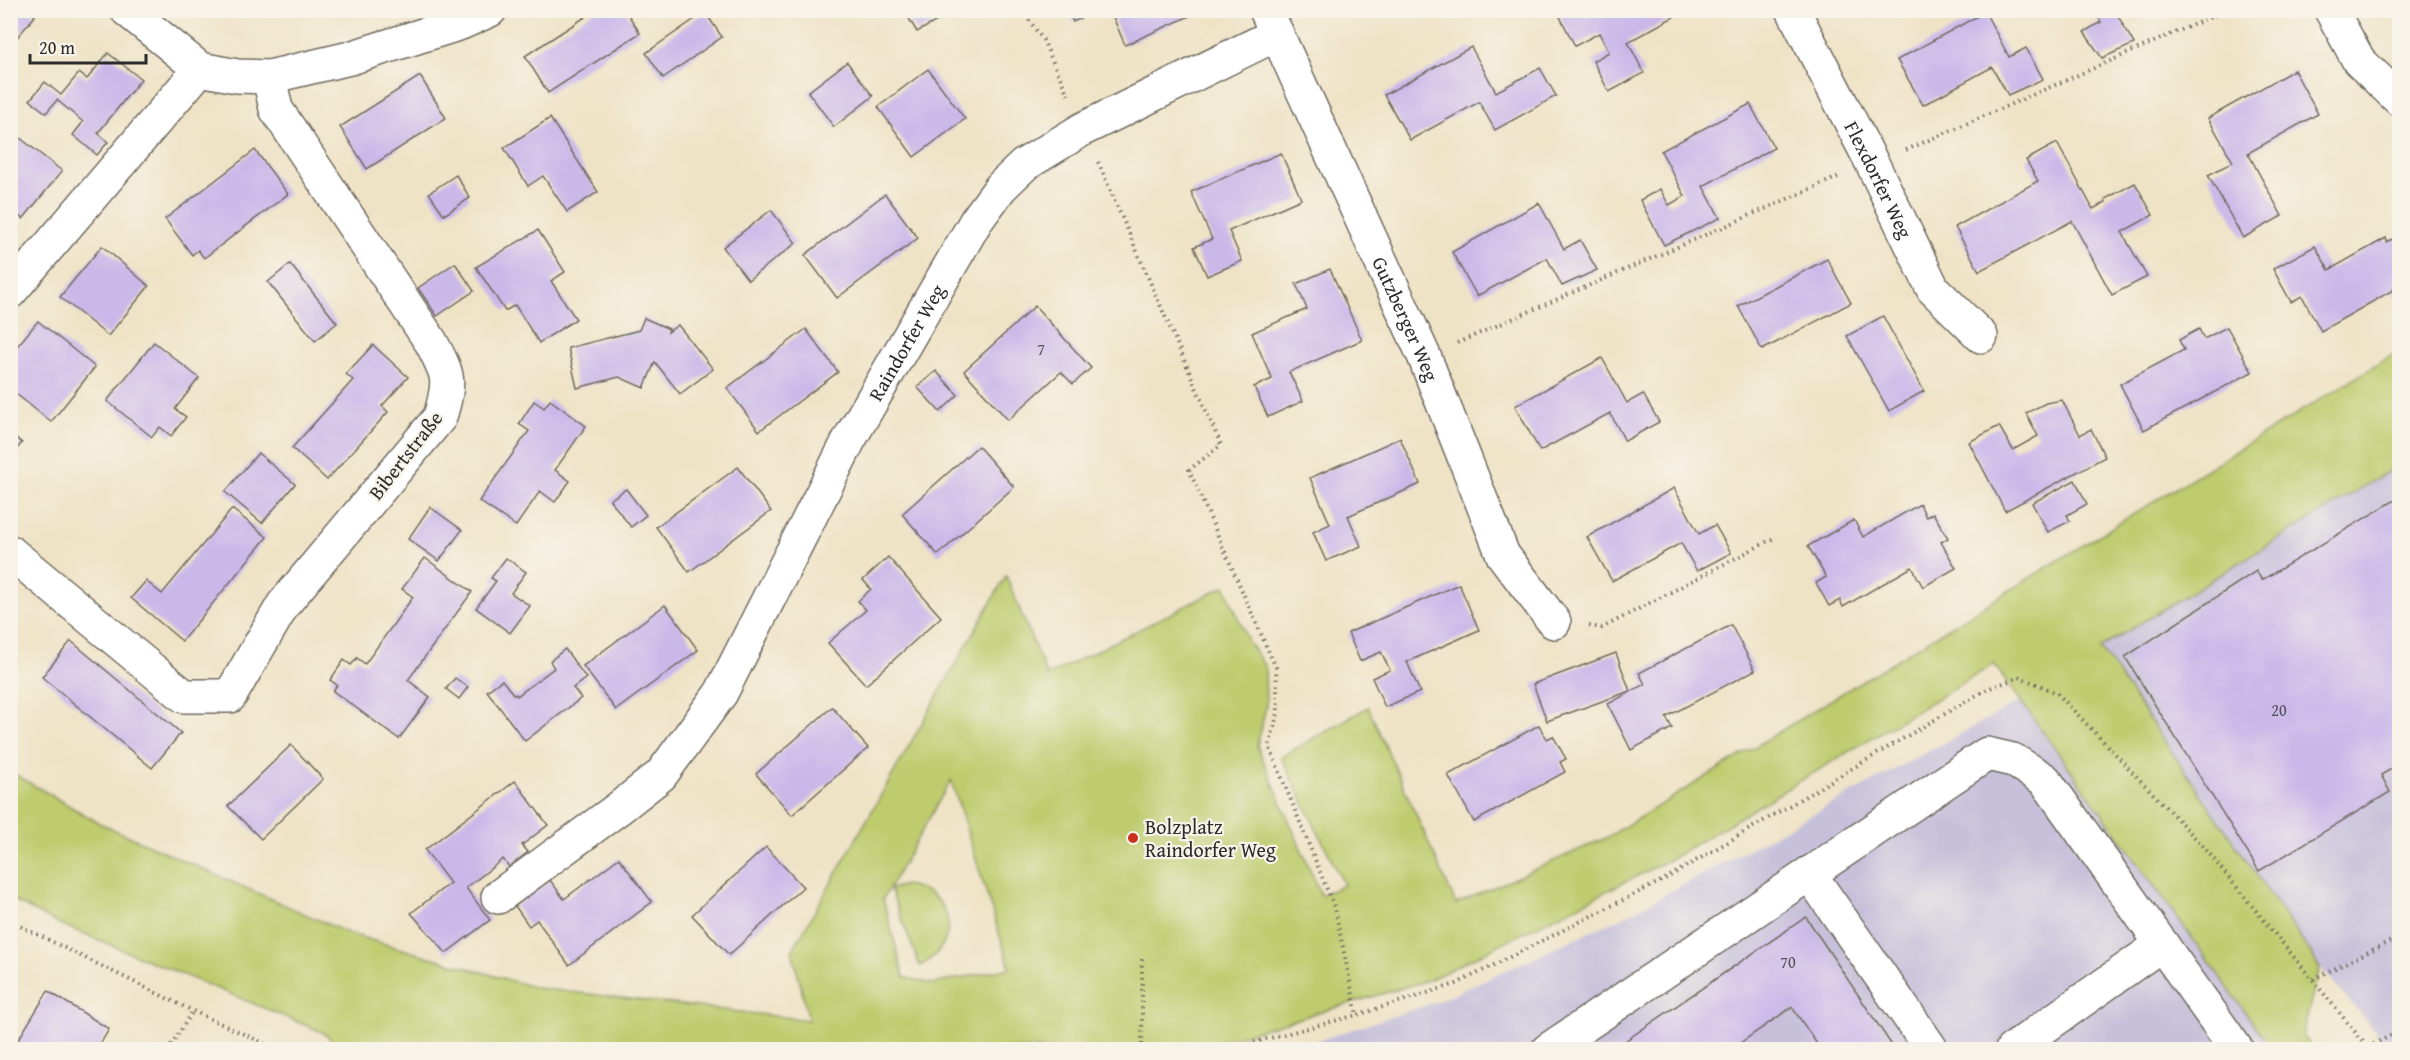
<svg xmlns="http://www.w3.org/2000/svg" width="2410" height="1060" font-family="'Gentium Book Plus',serif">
<rect width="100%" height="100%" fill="#f7f3e8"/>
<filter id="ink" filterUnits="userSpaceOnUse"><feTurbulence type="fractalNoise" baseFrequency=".0167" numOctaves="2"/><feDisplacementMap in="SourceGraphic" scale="12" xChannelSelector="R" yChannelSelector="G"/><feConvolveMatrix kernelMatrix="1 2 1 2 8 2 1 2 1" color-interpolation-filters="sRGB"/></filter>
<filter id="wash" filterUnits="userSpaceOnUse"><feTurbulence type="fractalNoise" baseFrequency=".008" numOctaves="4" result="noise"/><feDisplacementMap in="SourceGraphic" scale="24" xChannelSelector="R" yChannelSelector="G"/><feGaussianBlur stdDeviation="1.35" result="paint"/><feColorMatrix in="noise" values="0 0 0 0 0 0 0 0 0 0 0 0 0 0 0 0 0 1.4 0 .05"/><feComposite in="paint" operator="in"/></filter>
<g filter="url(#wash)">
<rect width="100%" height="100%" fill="#efe3c6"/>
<g fill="#c6c0da">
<polygon points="2399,465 2399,1049 2391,1049 2320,967 2100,647"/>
<polygon points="2021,701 2272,1049 1289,1050 1436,1002 1627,915"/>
</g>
<g fill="#becc6e" stroke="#747c4c" stroke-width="1.5" fill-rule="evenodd">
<path d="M 2399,351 L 2399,465 L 2100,648 L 2320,967 L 2302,1035 L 2314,1049 L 2272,1049 L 1994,664 L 1669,860 L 1429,980 L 1195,1049 L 343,1049 L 322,1032 L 55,922 L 11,899 L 11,772 L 99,823 L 350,934 L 537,988 L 809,1020 L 792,951 L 1006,576 L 1047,676 L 1225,586 L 1249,643 L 1265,667 L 1266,706 L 1257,746 L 1321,895 L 1344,885 L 1281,757 L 1368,707 L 1456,904 L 1608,837 ZM 951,780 L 1010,968 L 932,984 L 904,977 L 883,899 Z"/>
<path d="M 905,885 C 954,891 964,942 920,966 L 890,889 Z"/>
</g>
<g id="blocks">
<g fill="#cab8e9">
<polygon points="10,10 28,10 35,16 10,46"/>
<polygon points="596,10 625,10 640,33 548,93 525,56"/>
<polygon points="904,10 945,10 948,15 917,32"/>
<polygon points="1068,10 1098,10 1073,22"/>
<polygon points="1110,10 1203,10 1125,45"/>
<polygon points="1559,10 1686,10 1628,42 1644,73 1609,92 1593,61 1609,52 1599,33 1575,46 1557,11"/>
<polygon points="2095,10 2123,10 2117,14 2134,44 2102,58 2084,32 2101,22"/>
<polygon points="705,12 722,37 663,78 646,53"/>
<polygon points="1985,12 2009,57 2026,48 2043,79 2008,95 1992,67 1923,105 1897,60"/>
<polygon points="1471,47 1496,92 1540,68 1556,96 1495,130 1479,102 1410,140 1384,95"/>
<polygon points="108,53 141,79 98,133 108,142 97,155 73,135 83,122 57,100 46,113 30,100 45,82 61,95 79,73 87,79"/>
<polygon points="847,62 873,96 834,127 808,92"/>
<polygon points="928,69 965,119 914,157 878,107"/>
<polygon points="2294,70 2318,114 2248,153 2282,216 2243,238 2208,175 2233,162 2208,118"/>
<polygon points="420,76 446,118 367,169 340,127"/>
<polygon points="1750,104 1774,148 1703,186 1720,218 1664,245 1640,200 1660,189 1669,205 1685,196 1661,151"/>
<polygon points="550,118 598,192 567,212 543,176 528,186 504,148"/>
<polygon points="10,130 62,171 23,219 10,209"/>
<polygon points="2057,143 2093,209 2106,202 2105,199 2135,183 2153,215 2122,232 2147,277 2112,295 2072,221 1979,271 1955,227 2038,181 2026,160"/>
<polygon points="255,150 288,194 204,258 198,250 192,255 165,219"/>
<polygon points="1281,153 1301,199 1229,231 1242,261 1207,276 1194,247 1212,239 1191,192"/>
<polygon points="456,175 470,198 444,215 429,193"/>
<polygon points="885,194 918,238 837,298 805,255"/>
<polygon points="1539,203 1564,249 1580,240 1597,270 1562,286 1547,258 1477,296 1452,252"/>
<polygon points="771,210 796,243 748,280 723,247"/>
<polygon points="538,230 565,272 551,281 576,319 539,343 515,305 505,311 476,267"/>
<polygon points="2400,235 2400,302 2393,290 2321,331 2302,296 2291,302 2273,269 2315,246 2329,270 2386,238 2387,242"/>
<polygon points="102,246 149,286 108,336 60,297"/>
<polygon points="1827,259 1851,303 1762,350 1738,306"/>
<polygon points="455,263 474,291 437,316 418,288"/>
<polygon points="290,264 337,323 315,341 268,282"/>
<polygon points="1330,269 1362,340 1289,372 1303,401 1268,417 1254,387 1272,379 1252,333 1307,309 1296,284"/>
<polygon points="1035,306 1091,368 1073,384 1061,372 1008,420 964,371"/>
<polygon points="1883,316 1924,391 1889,411 1847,336"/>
<polygon points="644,318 669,329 668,332 678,325 713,369 680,394 655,362 644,388 619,377 577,388 568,348 639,330"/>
<polygon points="38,321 95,367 51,422 10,389 10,355"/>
<polygon points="2227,327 2252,372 2144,430 2120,384 2184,350 2179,340 2186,336 2199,329 2204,339"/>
<polygon points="806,329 838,372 759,431 727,388"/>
<polygon points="154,342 199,378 175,409 186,417 171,436 160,427 152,437 107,401"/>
<polygon points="373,345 408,377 382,406 388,412 327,480 292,448 353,380 346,374"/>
<polygon points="1602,358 1627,403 1643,394 1659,422 1625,441 1610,413 1540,451 1515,406"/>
<polygon points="936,371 958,395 940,412 917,387"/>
<polygon points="550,400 586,426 555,470 570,481 555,502 540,491 516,526 479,501 529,431 519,424 534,401 544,408"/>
<polygon points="2062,400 2080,435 2091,429 2105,457 2005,511 1969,442 1999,426 2013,450 2038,436 2026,413 2046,403"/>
<polygon points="10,433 22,443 10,456"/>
<polygon points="1400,438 1420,484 1348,516 1361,546 1326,561 1313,532 1330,524 1310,478"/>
<polygon points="978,446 1014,487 938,555 902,514"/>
<polygon points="258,453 295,484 262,523 225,492"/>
<polygon points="738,467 771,511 689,572 656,527"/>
<polygon points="2075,480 2087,504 2067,515 2070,521 2048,532 2032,503"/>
<polygon points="1674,488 1699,534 1715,525 1731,553 1697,571 1681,543 1612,581 1587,537"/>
<polygon points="626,489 646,515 631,527 610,500"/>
<polygon points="2400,497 2400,764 2381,775 2390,792 2259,871 2125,657 2256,571 2262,580"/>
<polygon points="1920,504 1926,517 1933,513 1948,538 1941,542 1956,568 1923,587 1912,567 1843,607 1840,600 1829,606 1816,583 1826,577 1808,546 1854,520 1863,537"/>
<polygon points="430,507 462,530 439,561 408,539"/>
<polygon points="232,509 267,537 182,641 131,598 146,581 162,594"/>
<polygon points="888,557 941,617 866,685 828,643 866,610 858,601 871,589 863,580"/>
<polygon points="425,558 472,592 408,680 430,697 399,739 333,691 337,685 330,680 344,660 351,665 357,658 365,664 413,597 402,589"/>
<polygon points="506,558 526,572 511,593 530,606 510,633 476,608 496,581 491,578"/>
<polygon points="1459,584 1479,630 1407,662 1420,692 1385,707 1372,678 1390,670 1381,652 1360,661 1348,633"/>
<polygon points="665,605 698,650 616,710 583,666"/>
<polygon points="1731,625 1755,670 1666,717 1672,728 1631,750 1608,704 1645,684 1639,673"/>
<polygon points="71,641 181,733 152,768 42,677"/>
<polygon points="565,649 586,678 573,688 581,698 525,741 487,691 502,680 514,695 516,694 517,696 554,668 550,661"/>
<polygon points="1616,653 1630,691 1547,721 1533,684"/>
<polygon points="455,678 468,687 459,699 446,689"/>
<polygon points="832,707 868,748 792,815 756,774"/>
<polygon points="1539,725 1547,739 1553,736 1566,759 1560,762 1565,772 1474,822 1448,775"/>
<polygon points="291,745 323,779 261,839 228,806"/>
<polygon points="515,781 548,825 522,845 528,852 509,867 503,859 466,888 490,920 446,953 411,913 450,883 425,850"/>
<polygon points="766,847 803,887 729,955 692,915"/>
<polygon points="619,858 652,902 569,965 537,920 529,926 515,906 550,880 564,899"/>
<polygon points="1806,917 1895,1050 1821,1050 1792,1007 1730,1050 1612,1050"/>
<polygon points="48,991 109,1029 97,1050 12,1050"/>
</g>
</g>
</g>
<g filter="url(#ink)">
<use href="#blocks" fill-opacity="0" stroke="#706b61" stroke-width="1.5"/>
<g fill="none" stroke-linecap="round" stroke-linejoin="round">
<g stroke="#706b61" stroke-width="36">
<g id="minor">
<polyline points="127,10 200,69 237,76 269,77 350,58 461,23 490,10"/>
<path id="s1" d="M 1266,10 L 1424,356 L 1503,555 L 1554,622"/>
<path id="s2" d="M 1793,10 L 1872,163 L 1933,289 L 1981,336"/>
<polyline points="2331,10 2359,61 2400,100"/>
<polyline points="10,292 200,69"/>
<path d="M 10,552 L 184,696 L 230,696 L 283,605 L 440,417 C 451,379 449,376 431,342 L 276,109 L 269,77"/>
<polyline points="1809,873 1932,1050"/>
<path id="s3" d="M 498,897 L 619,808 L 661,775 L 721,693 L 849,440 L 976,221 L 1001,187 L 1024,165 L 1083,129 L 1277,34"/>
<polyline points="1548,1050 1987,754 2013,760 2045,780 2237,1050"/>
<polyline points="2012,1050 2162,944"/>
</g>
</g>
<g stroke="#706b61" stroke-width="4" stroke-dasharray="1.5 4.5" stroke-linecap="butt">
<polyline points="1022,10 1043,40 1068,95"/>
<polyline points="1906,150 2227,10"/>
<polyline points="1098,162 1221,445 1189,470 1276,668 1278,713 1269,746 1335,909 1357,1015"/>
<polyline points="1457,343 1838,177"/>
<polyline points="1589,626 1602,628 1776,537"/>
<polyline points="10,921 193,1011 279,1050"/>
<polyline points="1142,959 1142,1050"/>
<polyline points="2313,979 2393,940 2400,942"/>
<polyline points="2368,1047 2400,1031"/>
<polyline points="168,1050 193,1011"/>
<polyline points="368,1050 375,1050"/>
<polyline points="1225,1050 1357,1015 1456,984 1665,879 1987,689 2020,677 2057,693 2202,845 2370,1050"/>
</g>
<use href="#minor" stroke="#fff" stroke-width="33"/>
</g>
</g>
<circle fill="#c8321e" stroke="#f7f3e8" stroke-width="2" cx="1133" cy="838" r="6"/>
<g text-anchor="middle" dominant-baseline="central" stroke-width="4.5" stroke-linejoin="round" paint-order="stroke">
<g font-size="16" fill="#534e5a">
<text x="1041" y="349">7</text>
<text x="2279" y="710">20</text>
<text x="1788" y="962">70</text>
</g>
<g font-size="20" fill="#2b2b2b" stroke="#f7f3e8">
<text stroke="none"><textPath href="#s2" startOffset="190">Flexdorfer Weg</textPath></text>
<text stroke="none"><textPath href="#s1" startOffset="339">Gutzberger Weg</textPath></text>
<text stroke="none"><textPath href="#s3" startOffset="702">Raindorfer Weg</textPath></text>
<text transform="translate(405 455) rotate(-52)">Bibertstraße</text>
</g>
<g font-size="20" fill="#2b2b2b" stroke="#f7f3e8" text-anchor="start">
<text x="1145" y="826">Bolzplatz<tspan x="1145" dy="23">Raindorfer Weg</tspan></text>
</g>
</g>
<rect width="2410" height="1060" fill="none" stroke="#f7f3e8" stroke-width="36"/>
<path d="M30 54v9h116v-9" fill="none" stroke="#2b2b2b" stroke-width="3"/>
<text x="39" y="54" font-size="18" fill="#2b2b2b" stroke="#f7f3e8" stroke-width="4.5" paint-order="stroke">20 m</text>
</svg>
